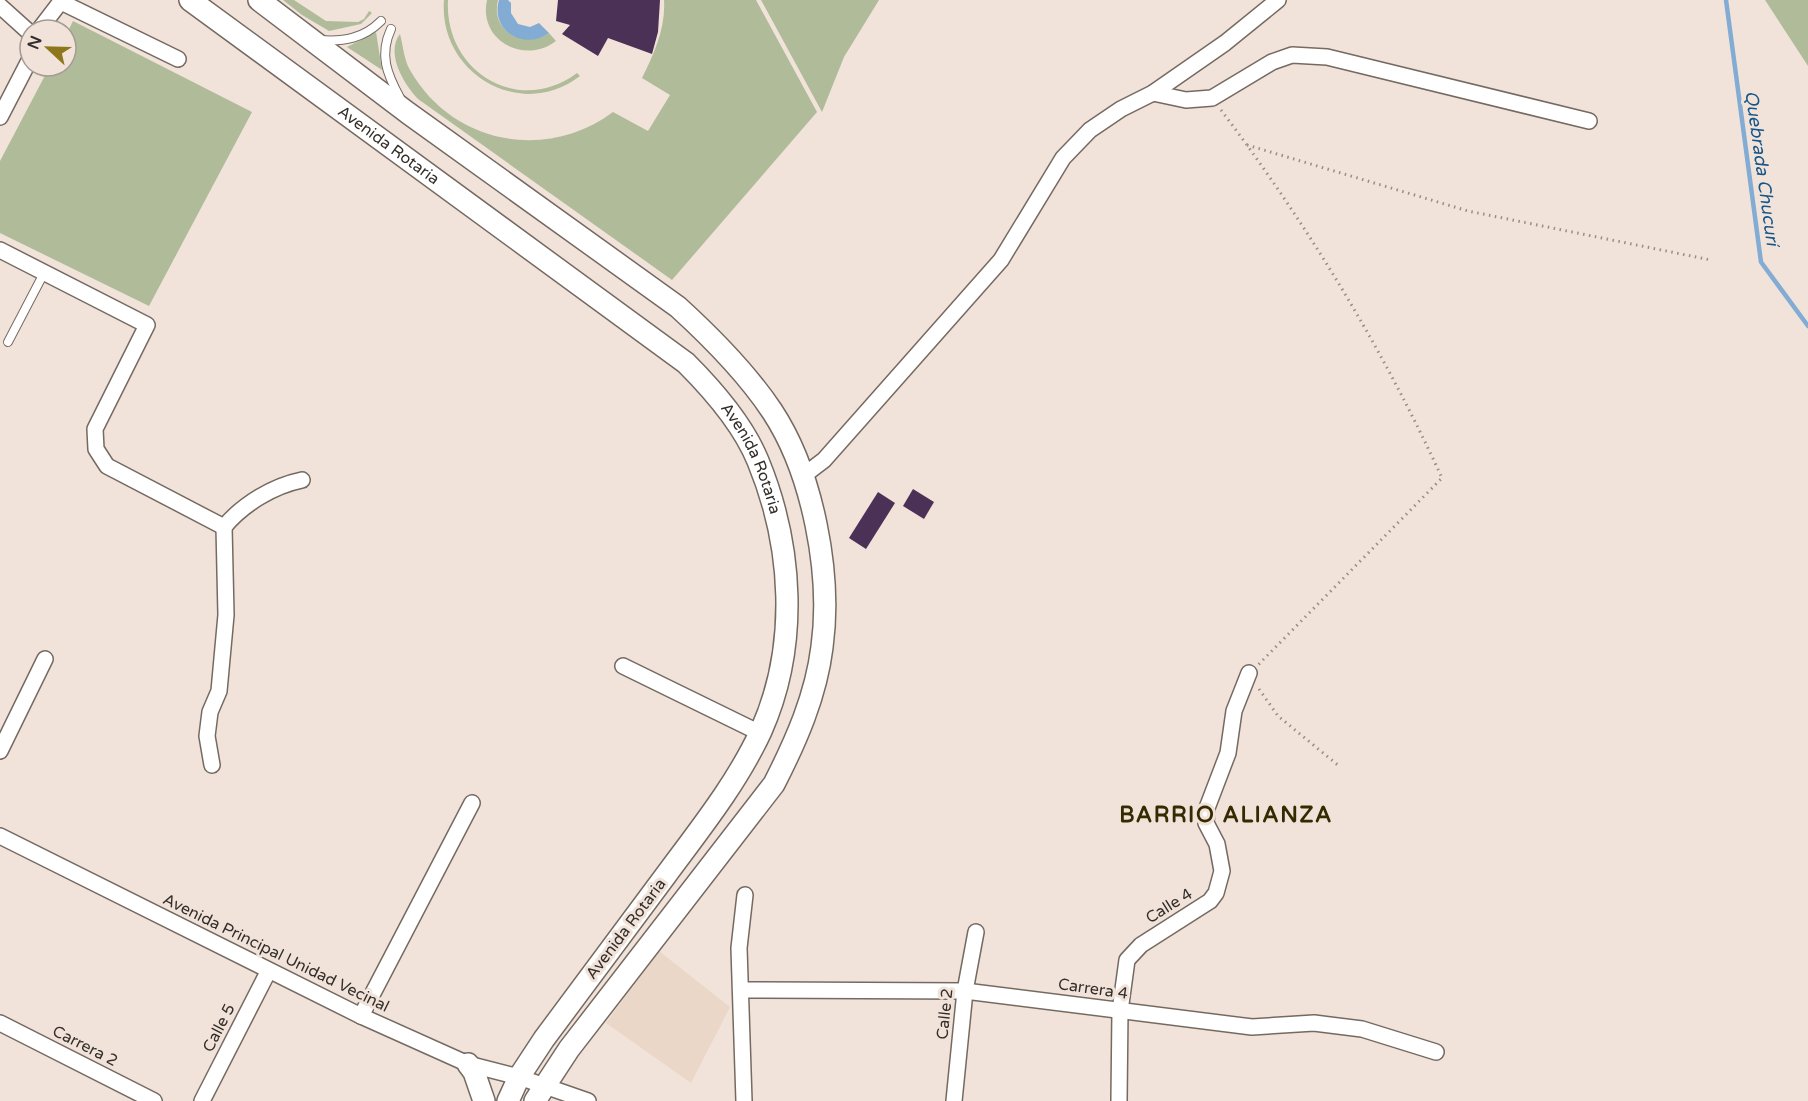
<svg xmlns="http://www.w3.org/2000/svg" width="1808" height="1101" font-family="'Varela Round',sans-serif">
<rect width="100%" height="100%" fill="#f1e3da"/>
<polygon fill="#ebd7c8" points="659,951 730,1007 691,1083 606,1023"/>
<g fill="#b0bc99">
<polygon points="283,0 294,0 326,21 358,22 364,19 369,11 372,13 361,24 329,31 302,15"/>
<path d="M 444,0 L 448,0 C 444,71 518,117 577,73 L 580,76 C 521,122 438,73 444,0 Z"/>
<path d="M 487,0 L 498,0 C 490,32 524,49 549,33 L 556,41 C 525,65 478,41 487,0 Z"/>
<path d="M 664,0 L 756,0 L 817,112 L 672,280 L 418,99 C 404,84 385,53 400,34 C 403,45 404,60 410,70 C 452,144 546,162 613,112 L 648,131 L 670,95 L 642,78 C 654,54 666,27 664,0 Z"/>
<polygon points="761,0 879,0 844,57 822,112"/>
<polygon points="1765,0 1808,0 1808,66"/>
<polygon points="73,21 252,112 149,306 0,233 0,161 50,66 66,66 66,35"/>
<polygon points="376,32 382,70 347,47"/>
</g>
<path fill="#82acd3" d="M 499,0 L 508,0 L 511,3 L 511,13 L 518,24 L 530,27 L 539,23 L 549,33 C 524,51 490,31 499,0 Z"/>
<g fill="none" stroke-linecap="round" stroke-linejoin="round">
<polyline stroke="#82acd3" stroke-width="4.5" points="1726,0 1761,262 1808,326"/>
</g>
<g fill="#4c3157">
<polygon points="558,0 660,0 658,32 652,54 608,38 598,56 562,34 570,25 556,21"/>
<polygon points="913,489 934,502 924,519 903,506"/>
<polygon points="878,492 895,503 866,549 849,538"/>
</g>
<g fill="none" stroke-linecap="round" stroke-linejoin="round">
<g stroke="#756a61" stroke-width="10">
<g id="service">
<path d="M 391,29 C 379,55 387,74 400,98"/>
<path d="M 320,40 C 344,42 364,38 381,21"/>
<polyline points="8,342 44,273"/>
</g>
</g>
<g stroke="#756a61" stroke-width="18">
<g id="minor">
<polyline points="61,2 178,59"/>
<polyline points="0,6 30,33"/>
<polyline points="39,30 62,0"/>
<polyline points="1153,93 1186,100 1212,98 1272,62 1292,55 1327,57 1589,121"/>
<polyline points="0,117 30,59"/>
<path d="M 0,250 L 147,325 L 95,429 L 96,449 L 107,466 L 224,527 C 243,504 273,486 302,480"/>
<polyline points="803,476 824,460 1001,260 1063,158 1090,130 1121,109 1153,93 1225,43 1278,0"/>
<polyline points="623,666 760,733"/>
<polyline points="0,751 45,659"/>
<polyline points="212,765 207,736 210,712 219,691 226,615 224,527"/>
<polyline points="0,836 361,1016 468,1064 519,1077 588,1101"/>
<polyline points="741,990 965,991 1252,1027 1314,1023 1362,1029 1436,1052"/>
<polyline points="361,1016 472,803"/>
<polyline points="0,1023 154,1101"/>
<polyline points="202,1101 268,972"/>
<polyline points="744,1101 739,948 745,895"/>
<polyline points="954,1101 965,991 976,932"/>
<polyline points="1119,1101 1120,1011 1127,960 1141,945 1210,901 1216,893 1222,871 1217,844 1206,823 1207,808 1228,753 1234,711 1249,673"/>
</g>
</g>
<g stroke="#756a61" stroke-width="24">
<g id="secondary">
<path id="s1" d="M 190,0 L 686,363 C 714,391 743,424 758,461 C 793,546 799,646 761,731 C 737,783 700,829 666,875 C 626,929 585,984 544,1039 L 519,1077 L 508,1101"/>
<path d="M 259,0 L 408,113 L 678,307 C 712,338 746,372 772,411 C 813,473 832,574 822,647 C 816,696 796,741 774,784 L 569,1049 L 535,1101"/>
<polyline points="468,1064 474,1072 484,1101"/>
</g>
</g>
<g stroke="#988e88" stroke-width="3" stroke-dasharray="1.5 4.5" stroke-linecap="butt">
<path d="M 1221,110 C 1307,224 1383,349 1442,478 L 1258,665"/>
<polyline points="1247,145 1468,211 1711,260"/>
<polyline points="1259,689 1278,716 1339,766"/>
</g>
<use href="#service" stroke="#fff" stroke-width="8"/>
<use href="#minor" stroke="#fff" stroke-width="15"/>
<use href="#secondary" stroke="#fff" stroke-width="21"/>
</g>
<g text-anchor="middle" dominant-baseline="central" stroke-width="6" stroke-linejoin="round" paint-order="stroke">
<g font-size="16" fill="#332e2a" stroke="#f1e3da">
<text stroke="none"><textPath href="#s1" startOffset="246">Avenida Rotaria</textPath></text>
<text stroke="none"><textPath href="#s1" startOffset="732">Avenida Rotaria</textPath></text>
<text transform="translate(1169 906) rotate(-32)">Calle 4</text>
<text transform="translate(626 929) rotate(-53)">Avenida Rotaria</text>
<text transform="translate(276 953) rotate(26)">Avenida Principal Unidad Vecinal</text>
<text transform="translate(1093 989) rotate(8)">Carrera 4</text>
<text transform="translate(945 1014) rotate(-84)">Calle 2</text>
<text transform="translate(219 1028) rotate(-63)">Calle 5</text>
<text transform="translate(85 1046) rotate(27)">Carrera 2</text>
</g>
<g font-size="18" font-style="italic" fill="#165587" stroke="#f1e3da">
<text transform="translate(1762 168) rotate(82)">Quebrada Chucurí</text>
</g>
<g font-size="22" font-weight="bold" letter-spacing="1.5" fill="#352a00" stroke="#f1e3da">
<text x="1226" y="815">BARRIO ALIANZA</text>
</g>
</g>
<g transform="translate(48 48) rotate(292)"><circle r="28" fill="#f1e3da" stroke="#a59b94" stroke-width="1.5"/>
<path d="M0-4.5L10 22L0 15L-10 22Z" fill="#8d761b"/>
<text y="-9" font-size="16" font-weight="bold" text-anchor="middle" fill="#332e2a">N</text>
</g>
</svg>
